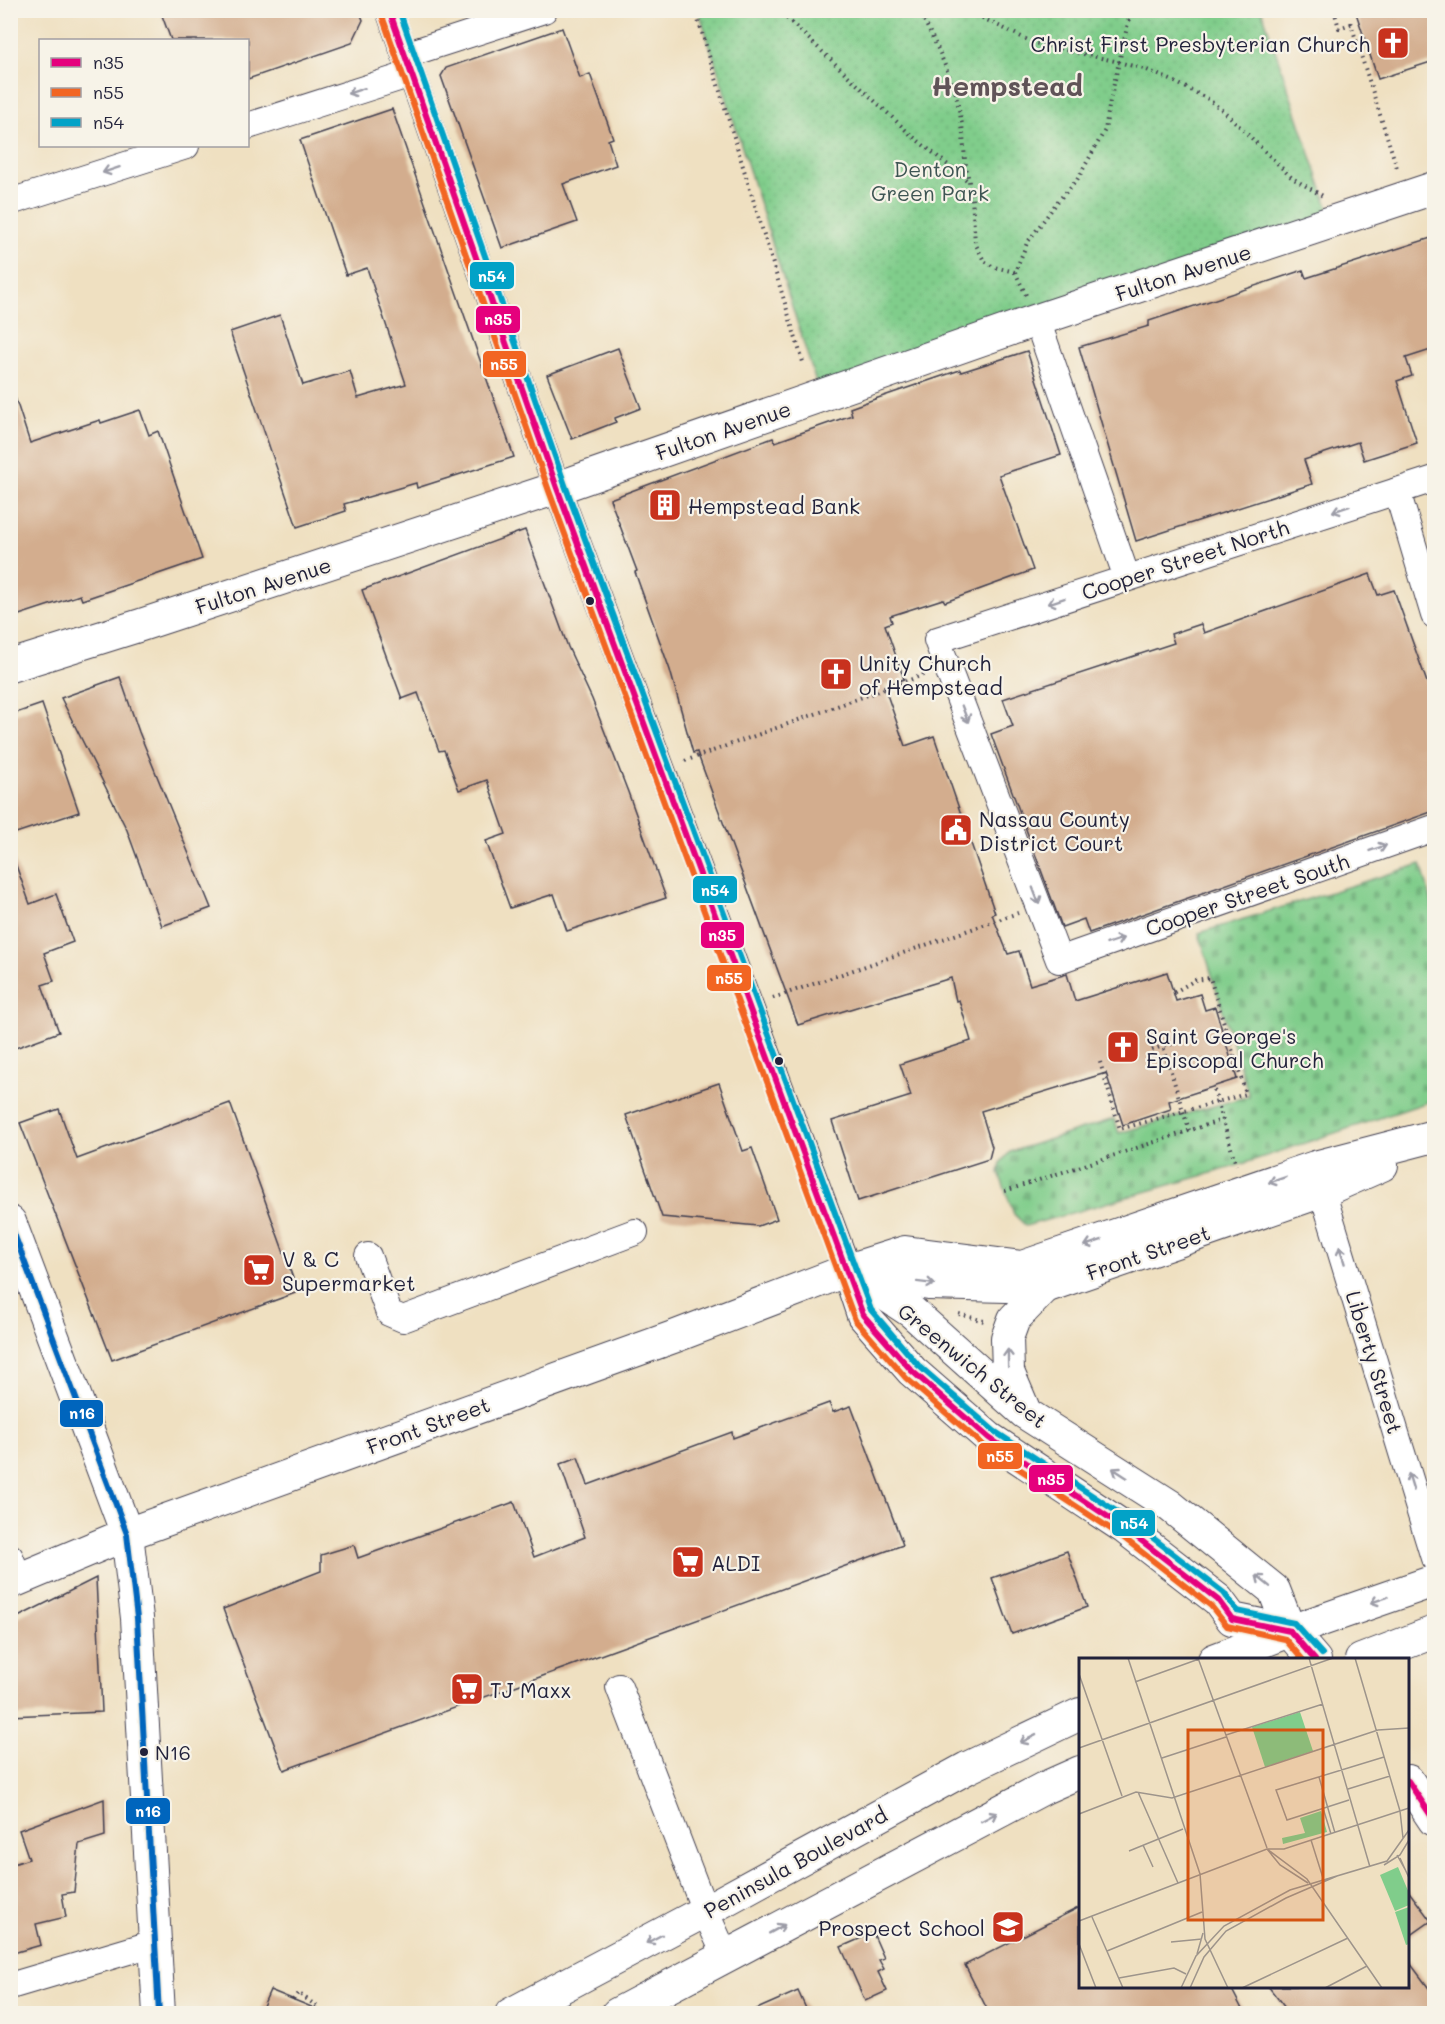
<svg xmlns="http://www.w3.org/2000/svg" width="1445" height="2024" font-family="Mali,sans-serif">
<defs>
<pattern id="cemetery-stones" width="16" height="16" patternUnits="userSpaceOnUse" patternTransform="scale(1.5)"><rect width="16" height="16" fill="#80cd8b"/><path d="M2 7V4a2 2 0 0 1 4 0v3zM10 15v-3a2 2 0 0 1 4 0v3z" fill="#6eb079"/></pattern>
<pattern id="park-dots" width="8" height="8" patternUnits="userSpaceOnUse" patternTransform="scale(1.5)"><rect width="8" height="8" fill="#80cd8b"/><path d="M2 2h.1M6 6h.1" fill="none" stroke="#6eb079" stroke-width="1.8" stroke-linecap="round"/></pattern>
</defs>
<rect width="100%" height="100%" fill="#f7f3e8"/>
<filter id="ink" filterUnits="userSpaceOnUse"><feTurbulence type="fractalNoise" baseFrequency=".0167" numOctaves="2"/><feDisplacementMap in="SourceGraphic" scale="12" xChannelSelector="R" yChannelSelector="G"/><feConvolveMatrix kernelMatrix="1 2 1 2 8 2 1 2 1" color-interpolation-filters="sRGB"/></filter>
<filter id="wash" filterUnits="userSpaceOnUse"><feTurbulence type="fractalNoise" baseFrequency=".008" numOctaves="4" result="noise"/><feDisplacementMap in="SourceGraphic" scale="24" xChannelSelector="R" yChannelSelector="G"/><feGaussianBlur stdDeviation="1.35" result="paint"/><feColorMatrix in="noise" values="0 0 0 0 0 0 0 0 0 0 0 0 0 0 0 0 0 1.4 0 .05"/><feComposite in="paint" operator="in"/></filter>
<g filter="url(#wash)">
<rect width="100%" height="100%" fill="#efe0c1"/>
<polygon fill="url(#cemetery-stones)" stroke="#517863" stroke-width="1.5" points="1421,864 1434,910 1434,1100 1236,1166 1026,1226 1014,1214 999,1173 1001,1162 1010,1152 1114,1119 1119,1133 1249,1096 1199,933"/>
<polygon fill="url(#park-dots)" stroke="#517863" stroke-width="1.5" points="699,11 1262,11 1333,222 820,395"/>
<g id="blocks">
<g fill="#d3ad8e">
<polygon points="160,10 359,10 363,20 352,43 248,79 248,40 171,40"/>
<polygon points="1355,10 1434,10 1434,61 1378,79"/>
<polygon points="562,28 580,78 590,74 613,138 608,140 616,165 563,184 577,222 502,248 441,76 446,68"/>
<polygon points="392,109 514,457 417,488 416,483 344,504 346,511 297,527 230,332 280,315 303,385 350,371 358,398 406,384 367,268 346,275 300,140"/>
<polygon points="1434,237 1434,349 1406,358 1412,376 1397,381 1417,443 1364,460 1358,442 1304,460 1312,484 1136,541 1079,347 1149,326 1149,321 1303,270 1306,278"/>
<polygon points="618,348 641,408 615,418 616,422 572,439 547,375"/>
<polygon points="1027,351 1061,455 999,475 1033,570 945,602 943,599 890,616 892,622 885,625 904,679 884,686 905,746 934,736 995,913 992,914 1008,954 1019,951 1030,985 1067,974 1075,1001 1167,972 1176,1001 1200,994 1205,1010 1215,1007 1237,1079 1169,1101 1171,1109 1123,1125 1106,1073 981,1111 992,1147 989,1159 858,1201 832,1121 911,1096 900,1064 971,1041 959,1000 956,1001 951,978 798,1025 697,752 693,753 670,670 635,572 637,571 610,499 773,438 775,442 852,415 850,408 872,400 960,370 961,372"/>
<polygon points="10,394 14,394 30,443 100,420 101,423 140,410 149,435 158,431 202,559 82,600 80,595 10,618"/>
<polygon points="525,530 568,647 592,699 628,792 666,898 567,931 554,894 510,908 486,841 506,834 487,780 459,790 444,750 439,751 418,693 402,699 362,590"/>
<polygon points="1370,574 1378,595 1394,590 1434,702 1434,811 1089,933 1084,919 1062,927 991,734 1013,726 1003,699 1174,643 1171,634 1201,624 1204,633"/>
<polygon points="120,677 139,732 211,908 162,926 127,830 61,698"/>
<polygon points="42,704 79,812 10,835 10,715"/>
<polygon points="10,857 13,857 30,904 56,894 73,942 44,953 54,981 42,985 59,1032 10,1050"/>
<polygon points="719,1083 743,1151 752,1148 777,1219 758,1226 662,1217 626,1115"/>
<polygon points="230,1103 298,1292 112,1360 20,1123 59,1109 77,1159"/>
<polygon points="829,1403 833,1412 851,1406 903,1545 284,1770 223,1609 321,1571 321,1555 354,1545 358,1558 514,1502 534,1557 585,1537 560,1464 578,1457 588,1485 732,1432 733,1438"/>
<polygon points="1067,1551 1087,1607 1012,1634 992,1578"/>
<polygon points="96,1578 102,1712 10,1716 10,1621"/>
<polygon points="104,1799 105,1836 79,1844 74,1892 62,1894 66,1917 36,1924 41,1945 10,1954 10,1865 29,1859 19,1830"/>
<polygon points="1407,1889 1431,1921 1407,1938"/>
<polygon points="1080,1907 1080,1986 1230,1986 1244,2013 989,2013 965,1965"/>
<polygon points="873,1933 884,1958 879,1960 884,1969 878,1972 887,1991 865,2001 841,1947"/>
<polygon points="1407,1959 1434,1995 1434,2013 1289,2013 1268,1986 1407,1986"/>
<polygon points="270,1990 326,2013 260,2013"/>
<polygon points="798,1991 808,2013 748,2013"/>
</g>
</g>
</g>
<g filter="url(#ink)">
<use href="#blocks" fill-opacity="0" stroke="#413e4f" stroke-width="1.5"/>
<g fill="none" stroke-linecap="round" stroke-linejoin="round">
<g stroke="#413e4f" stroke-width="28">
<g id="minor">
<polyline points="389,10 557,488 848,1270"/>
<polyline points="405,55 544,10"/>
<polyline points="248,126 411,74"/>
<polyline points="10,202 186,146"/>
<polyline points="1037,320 1127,578"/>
<polyline points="1434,479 937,640 1059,960 1434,828"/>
<polyline points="1397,491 1434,615"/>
<polyline points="1317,1174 1434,1558"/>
<polyline points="368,1256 389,1313 403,1319 635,1232"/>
<polyline points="10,1557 19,1579"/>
<polyline points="619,1687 705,1911 726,1957"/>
<polyline points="10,1986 155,1943"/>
</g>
</g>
<g stroke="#413e4f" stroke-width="34">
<g id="major">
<polyline points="10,666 141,625 557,488 1037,320 1434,188"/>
<polyline points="10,1222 127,1534 137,1618 159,2014"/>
<polyline points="848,1270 912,1312 1025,1413 1169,1505 1274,1590 1290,1631 1315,1660"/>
<polyline points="848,1270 863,1315 912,1371 989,1438 1125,1528 1218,1600 1232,1619 1290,1631"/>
<polyline points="860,1273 929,1284 1045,1287 1323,1191 1382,1165"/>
<polyline points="1023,1407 1008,1372 1007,1338 1014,1319 1045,1287"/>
<polyline points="10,1583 127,1534 676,1336 848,1270 905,1252 1022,1267 1315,1167 1434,1136"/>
<polyline points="1214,1660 1290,1631 1434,1581"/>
<polyline points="1361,1660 1434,1632"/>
<polyline points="1408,1781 1434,1820"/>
<polyline points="511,2014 705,1911 967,1768 1080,1714"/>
<polyline points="617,2014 1044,1788 1080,1772"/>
</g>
</g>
<g stroke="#413e4f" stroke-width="4" stroke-dasharray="1.5 4.5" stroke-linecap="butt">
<polyline points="695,10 803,362"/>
<polyline points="778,10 911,135 969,182"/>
<polyline points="919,10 939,51 955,90 962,124 965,160 972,198 975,243 984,261 994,267 1015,272"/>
<polyline points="966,10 1034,43 1119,62 1147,70 1173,81 1208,99 1227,114 1292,178 1323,196"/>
<polyline points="1334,10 1339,28 1351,24 1398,171"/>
<polyline points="1026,295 1015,272 1027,243 1058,201 1077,180 1105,130 1110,101 1131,10"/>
<polyline points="685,761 926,674"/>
<polyline points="773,998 1018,913"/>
<polyline points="1172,1044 1163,1046 1189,1130"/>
<polyline points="1152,1050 1163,1046"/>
<polyline points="1100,1062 1120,1129 1246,1094 1210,978 1195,980 1173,993"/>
<polyline points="1214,1090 1236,1165"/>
<polyline points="1005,1191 1222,1120"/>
<polyline points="959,1314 984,1321"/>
<polyline points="293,2000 298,1993 318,2007"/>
</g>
<use href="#minor" stroke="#fff" stroke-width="26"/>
<use href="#major" stroke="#fff" stroke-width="32"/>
<g stroke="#f7f3e8" stroke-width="10">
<g id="bus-1">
<polyline points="389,10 557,488 863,1315 912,1371 989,1438 1125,1528 1218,1600 1232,1619 1290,1631 1315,1660"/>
<polyline points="1408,1781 1434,1820"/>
</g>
</g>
<g stroke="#f7f3e8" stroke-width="10">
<polyline id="bus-2" points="381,13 549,491 855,1320 906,1378 983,1445 1120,1535 1211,1606 1227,1626 1285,1639 1303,1660"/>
</g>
<g stroke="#f7f3e8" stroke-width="10">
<polyline id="bus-3" points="399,10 565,485 871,1310 918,1365 994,1431 1131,1521 1224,1593 1237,1611 1294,1623 1322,1654"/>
</g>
<g stroke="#f7f3e8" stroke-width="10">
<polyline id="bus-4" points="10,1223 127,1534 137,1618 159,2014"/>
</g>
<use href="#bus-1" stroke="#e5007d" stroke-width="6"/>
<use href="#bus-2" stroke="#f26522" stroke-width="6"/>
<use href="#bus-3" stroke="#02a2c7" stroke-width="6"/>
<use href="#bus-4" stroke="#0065bd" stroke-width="6"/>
</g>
<defs><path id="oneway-shaft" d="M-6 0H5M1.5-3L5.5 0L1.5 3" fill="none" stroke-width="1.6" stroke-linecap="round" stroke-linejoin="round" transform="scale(1.5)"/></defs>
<g stroke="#9c9ca7">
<use href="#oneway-shaft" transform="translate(356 91) rotate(162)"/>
<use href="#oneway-shaft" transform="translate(111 170) rotate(162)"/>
<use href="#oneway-shaft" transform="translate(1341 509) rotate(162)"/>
<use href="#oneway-shaft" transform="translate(1056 601) rotate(162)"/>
<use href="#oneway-shaft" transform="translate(965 714) rotate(69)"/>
<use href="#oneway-shaft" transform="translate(1378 848) rotate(-19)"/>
<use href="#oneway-shaft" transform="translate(1036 896) rotate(69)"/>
<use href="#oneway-shaft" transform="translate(1115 941) rotate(-19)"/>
<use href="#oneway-shaft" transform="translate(1277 1180) rotate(161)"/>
<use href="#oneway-shaft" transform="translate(1093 1243) rotate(161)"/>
<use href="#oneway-shaft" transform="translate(1342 1255) rotate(-107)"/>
<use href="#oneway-shaft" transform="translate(926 1283) rotate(7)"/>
<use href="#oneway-shaft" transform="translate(1008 1358) rotate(-91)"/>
<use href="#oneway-shaft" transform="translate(1120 1473) rotate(-147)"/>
<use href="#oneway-shaft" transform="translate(1411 1482) rotate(-107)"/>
<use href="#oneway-shaft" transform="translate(1263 1581) rotate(-141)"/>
<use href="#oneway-shaft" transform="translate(1379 1600) rotate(161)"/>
<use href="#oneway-shaft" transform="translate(1028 1739) rotate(154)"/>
<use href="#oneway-shaft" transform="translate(989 1817) rotate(-28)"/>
<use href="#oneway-shaft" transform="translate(777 1929) rotate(-29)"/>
<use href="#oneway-shaft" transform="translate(654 1939) rotate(152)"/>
</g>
</g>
<defs>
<g id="church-square" transform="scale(1.725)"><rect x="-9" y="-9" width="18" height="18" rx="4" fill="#c8321e" stroke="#f7f3e8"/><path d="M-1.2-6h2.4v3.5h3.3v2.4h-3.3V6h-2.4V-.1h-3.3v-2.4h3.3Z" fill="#fff"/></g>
<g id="building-square" transform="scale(1.725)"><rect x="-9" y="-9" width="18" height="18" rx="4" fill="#c8321e" stroke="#f7f3e8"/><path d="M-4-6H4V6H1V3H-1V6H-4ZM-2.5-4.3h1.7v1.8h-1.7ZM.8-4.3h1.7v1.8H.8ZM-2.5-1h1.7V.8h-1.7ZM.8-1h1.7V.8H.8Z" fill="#fff"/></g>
<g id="civic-square" transform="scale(1.725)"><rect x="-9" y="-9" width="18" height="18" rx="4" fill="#c8321e" stroke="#f7f3e8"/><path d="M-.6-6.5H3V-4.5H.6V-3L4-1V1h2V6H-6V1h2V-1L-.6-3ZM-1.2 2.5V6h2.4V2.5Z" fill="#fff"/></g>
<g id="supermarket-square" transform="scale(1.725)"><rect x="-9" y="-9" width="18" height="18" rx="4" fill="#c8321e" stroke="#f7f3e8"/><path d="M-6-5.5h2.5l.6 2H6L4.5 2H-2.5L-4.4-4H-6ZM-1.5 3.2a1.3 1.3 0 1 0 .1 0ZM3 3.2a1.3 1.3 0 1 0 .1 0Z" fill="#fff"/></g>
<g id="school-square" transform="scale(1.725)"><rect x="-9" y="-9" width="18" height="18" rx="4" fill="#c8321e" stroke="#f7f3e8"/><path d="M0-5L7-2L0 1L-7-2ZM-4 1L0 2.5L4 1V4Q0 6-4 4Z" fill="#fff"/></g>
</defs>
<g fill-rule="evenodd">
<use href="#church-square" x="1393" y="43"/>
<use href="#building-square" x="665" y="505"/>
<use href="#church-square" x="836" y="674"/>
<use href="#civic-square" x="956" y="830"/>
<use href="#church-square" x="1123" y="1047"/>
<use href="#supermarket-square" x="259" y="1270"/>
<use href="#supermarket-square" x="688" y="1562"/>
<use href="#supermarket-square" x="467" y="1689"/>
<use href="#school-square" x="1008" y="1927"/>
</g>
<g fill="#22223b" stroke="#f7f3e8" stroke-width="2">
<circle cx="590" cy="601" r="5"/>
<circle cx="779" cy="1061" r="5"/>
<circle cx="144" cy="1752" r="5"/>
</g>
<g text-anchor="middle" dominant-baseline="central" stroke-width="4.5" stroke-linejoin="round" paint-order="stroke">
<g font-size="20" fill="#22223b" stroke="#f7f3e8" text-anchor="start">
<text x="155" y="1752">N16</text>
</g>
<g font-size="21" fill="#22223b" stroke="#f7f3e8" text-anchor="start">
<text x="1370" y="43" text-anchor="end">Christ First Presbyterian Church</text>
<text x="688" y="505">Hempstead Bank</text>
<text x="859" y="662">Unity Church<tspan x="859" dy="24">of Hempstead</tspan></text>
<text x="979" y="818">Nassau County<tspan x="979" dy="24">District Court</tspan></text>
<text x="1146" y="1035">Saint George's<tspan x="1146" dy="24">Episcopal Church</tspan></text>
<text x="282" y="1258">V &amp; C<tspan x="282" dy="24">Supermarket</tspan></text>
<text x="711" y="1562">ALDI</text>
<text x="490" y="1689">TJ Maxx</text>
<text x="985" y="1927" text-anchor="end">Prospect School</text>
</g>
<g font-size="21" fill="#3e5553" stroke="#f7f3e8">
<text x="930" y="168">Denton<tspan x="930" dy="24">Green Park</tspan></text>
</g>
<g font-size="21" fill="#22223b" stroke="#f7f3e8">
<text transform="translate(1183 272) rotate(-18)">Fulton Avenue</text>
<text transform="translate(723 430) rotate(-19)">Fulton Avenue</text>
<text transform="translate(1185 559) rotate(-18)">Cooper Street North</text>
<text transform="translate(263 585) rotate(-18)">Fulton Avenue</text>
<text transform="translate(1247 894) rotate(-19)">Cooper Street South</text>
<text transform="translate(1148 1252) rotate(-19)">Front Street</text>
<text transform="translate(1375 1362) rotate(73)">Liberty Street</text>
<text transform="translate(973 1365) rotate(39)">Greenwich Street</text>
<text transform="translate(428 1425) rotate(-20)">Front Street</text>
<text transform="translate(795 1862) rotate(-29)">Peninsula Boulevard</text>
</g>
<g font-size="27" font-weight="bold" fill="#605358" stroke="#f7f3e8">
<text x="1007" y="85">Hempstead</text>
</g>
</g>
<g transform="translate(1079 1658)">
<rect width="330" height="330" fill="#efe0c1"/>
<path d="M 242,153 L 248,174 L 204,186 L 203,180 L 226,175 L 221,160 Z" fill="#80cd8b"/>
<path d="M 221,54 L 234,93 L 186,109 L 173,69 Z" fill="#80cd8b"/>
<path d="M 319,209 L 330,235 L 330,247 L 316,253 L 301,217 ZM 330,249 L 330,286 L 327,287 L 316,254 Z" fill="#80cd8b"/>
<path fill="none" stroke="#9d948b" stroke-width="1.5" d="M 49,0 L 121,216 L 126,281 L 149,330M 119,0 L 188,190M 230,0 L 291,209M 276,0 L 321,153 L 324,180M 0,16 L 43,138M 56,24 L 120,1M 147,77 L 244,46M 0,90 L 254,0M 83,100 L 147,79M 240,119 L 256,175M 269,131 L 311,118M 59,134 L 99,225M 270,142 L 208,162 L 197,132 L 305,99M 244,150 L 252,176M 0,156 L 57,134 L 93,140 L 299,72 L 330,70M 232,182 L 244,220M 64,187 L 74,209M 188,191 L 228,221 L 303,330M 188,191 L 201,207 L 229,225M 50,193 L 104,171M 318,197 L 328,215M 321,200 L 330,220M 305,207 L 321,197 L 330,182M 13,259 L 44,330M 0,263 L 188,191 L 205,191 L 330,150M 92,284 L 123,281M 0,286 L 17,330M 28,293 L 123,254M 118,296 L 124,275M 40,320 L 95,310 L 107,316M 102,330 L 117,298 L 145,268 L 211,232 L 308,203 L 330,172M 111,330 L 125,299 L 147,273 L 207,240 L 258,218M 163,330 L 269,280M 246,330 L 288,308"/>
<path fill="#d45411" fill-opacity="0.15" stroke="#d45411" stroke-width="3" d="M 109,72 L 244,72 L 244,262 L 109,262 Z"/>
<rect width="330" height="330" fill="none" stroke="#22223b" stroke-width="3"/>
</g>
<g stroke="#f7f3e8" stroke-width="2">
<rect x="469" y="261" width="46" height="29" rx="6" fill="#02a2c7"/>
<rect x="475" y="305" width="46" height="29" rx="6" fill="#e5007d"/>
<rect x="482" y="350" width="45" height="28" rx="6" fill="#f26522"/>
<rect x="692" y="875" width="46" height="29" rx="6" fill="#02a2c7"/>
<rect x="700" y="921" width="45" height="28" rx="6" fill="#e5007d"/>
<rect x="706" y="964" width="46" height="28" rx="6" fill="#f26522"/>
<rect x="59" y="1399" width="45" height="29" rx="6" fill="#0065bd"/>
<rect x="977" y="1442" width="46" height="28" rx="6" fill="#f26522"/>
<rect x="1028" y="1464" width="46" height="29" rx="6" fill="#e5007d"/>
<rect x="1111" y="1509" width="45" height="28" rx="6" fill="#02a2c7"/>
<rect x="125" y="1797" width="46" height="28" rx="6" fill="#0065bd"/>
</g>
<g font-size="16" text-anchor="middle" font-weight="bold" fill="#fff">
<text x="492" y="282">n54</text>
<text x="498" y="325">n35</text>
<text x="504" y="370">n55</text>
<text x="715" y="896">n54</text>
<text x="722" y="941">n35</text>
<text x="729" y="984">n55</text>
<text x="82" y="1419">n16</text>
<text x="1000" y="1462">n55</text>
<text x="1051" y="1485">n35</text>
<text x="1134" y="1529">n54</text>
<text x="148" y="1817">n16</text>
</g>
<rect width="1445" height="2024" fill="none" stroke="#f7f3e8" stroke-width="36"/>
<rect x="39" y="39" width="210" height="108" fill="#f7f3e8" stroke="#a29fa3" stroke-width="1.5"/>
<rect x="51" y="58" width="30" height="9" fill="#e5007d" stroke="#a29fa3" stroke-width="1.5"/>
<text x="93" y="69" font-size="18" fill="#22223b">n35</text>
<rect x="51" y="88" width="30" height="9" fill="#f26522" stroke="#a29fa3" stroke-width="1.5"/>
<text x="93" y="99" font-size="18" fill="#22223b">n55</text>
<rect x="51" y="118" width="30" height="9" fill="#02a2c7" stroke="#a29fa3" stroke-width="1.5"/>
<text x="93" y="129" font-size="18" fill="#22223b">n54</text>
</svg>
